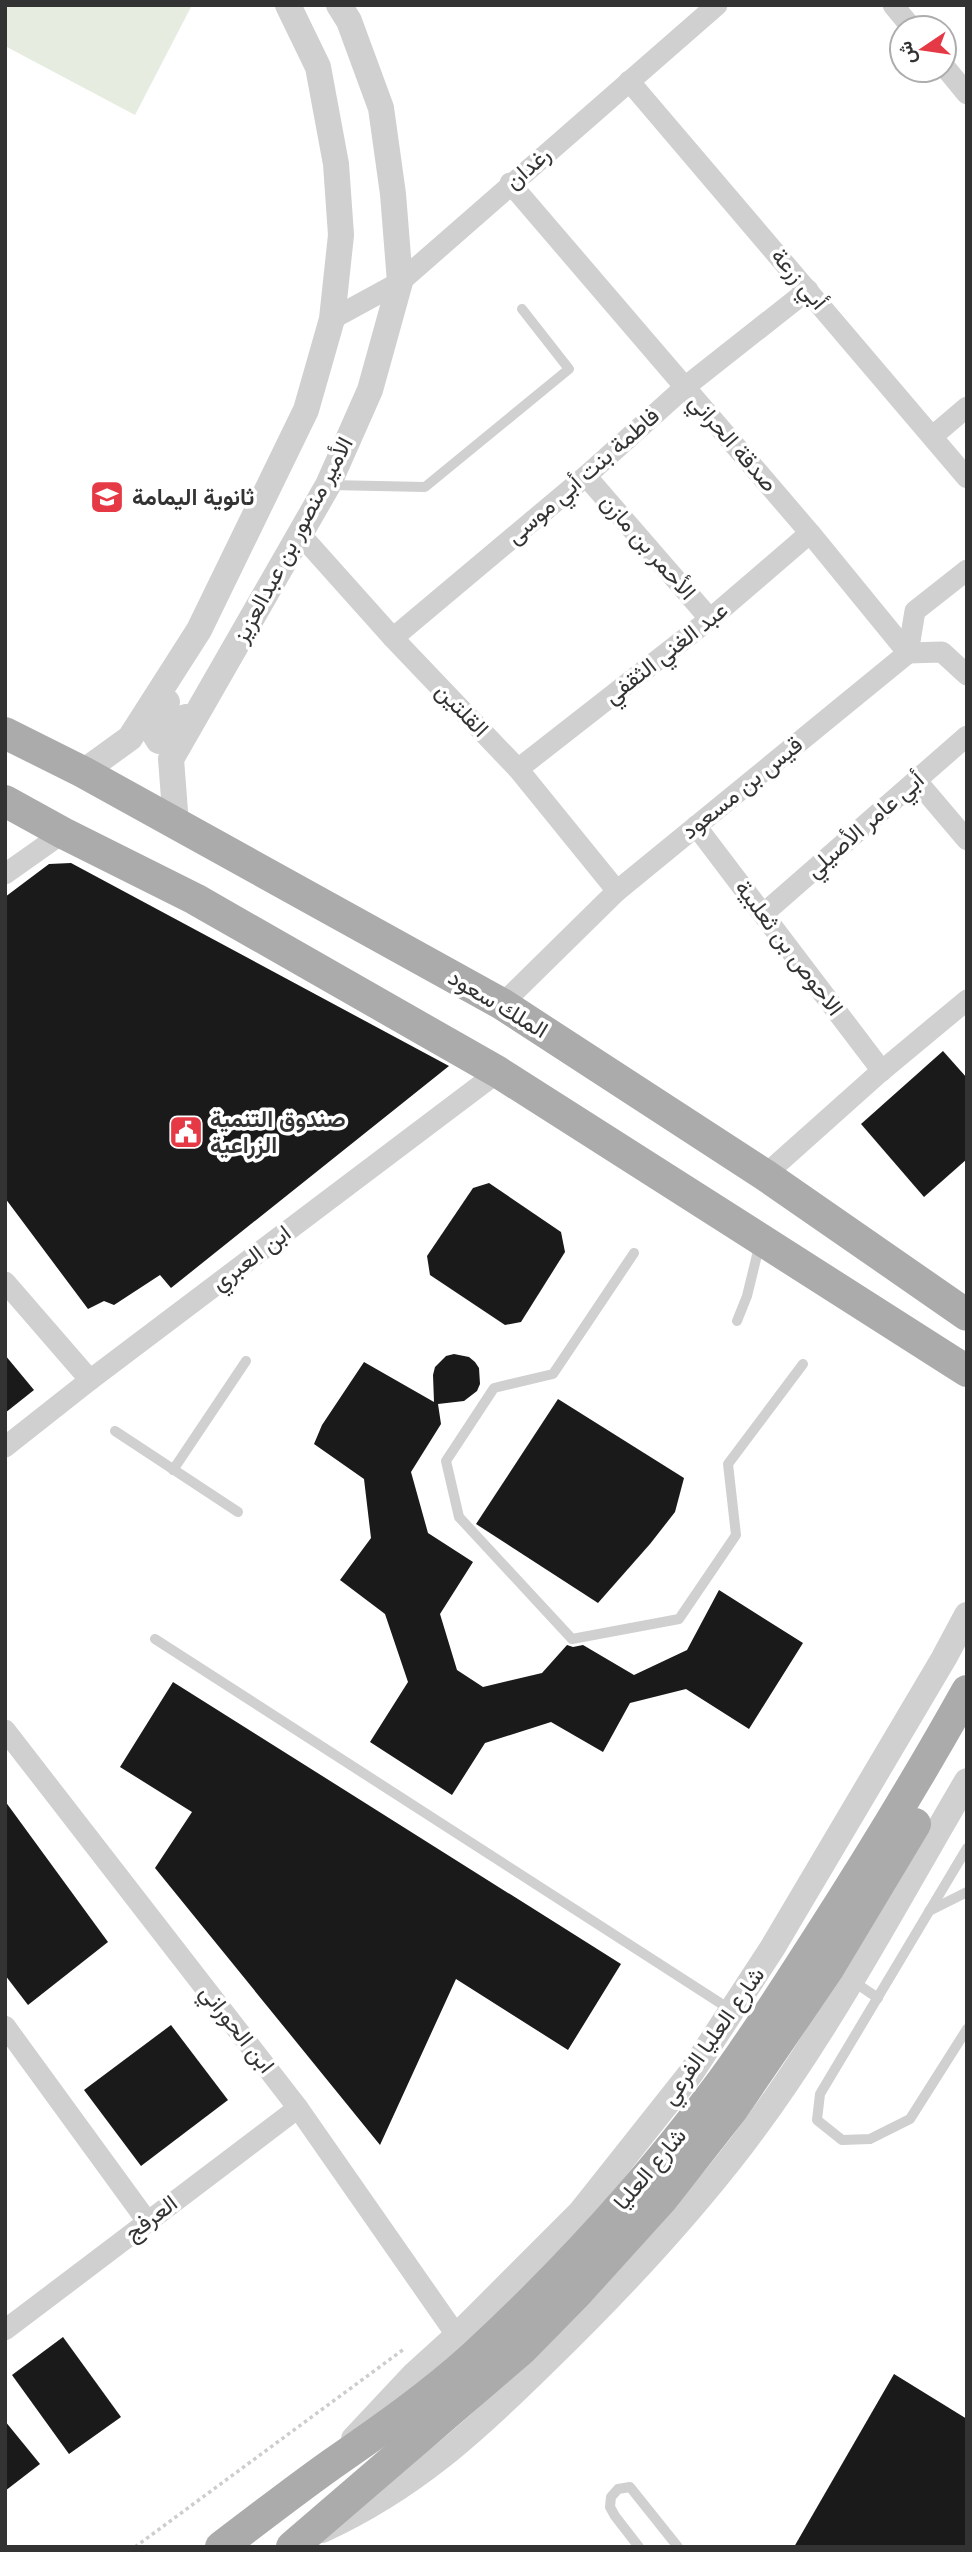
<svg xmlns="http://www.w3.org/2000/svg" width="972" height="2552" font-family="Karla,Vazirmatn,sans-serif">
<rect width="100%" height="100%" fill="#fff"/>
<polygon fill="#e6ecdf" points="5,5 192,5 135,115 5,46"/>
<g fill="#1a1a1a">
<polygon points="71,863 449,1066 171,1288 160,1275 114,1305 104,1301 88,1309 5,1198 5,897 49,864"/>
<polygon points="943,1051 967,1078 967,1159 924,1197 861,1124"/>
<polygon points="489,1183 561,1232 565,1252 521,1322 505,1325 430,1275 427,1256 473,1188"/>
<polygon points="454,1354 469,1357 475,1362 479,1368 480,1384 477,1391 464,1401 438,1404 441,1424 411,1472 428,1533 473,1562 440,1614 457,1670 483,1687 542,1673 567,1645 573,1647 583,1645 634,1675 687,1650 719,1590 803,1643 749,1729 686,1689 630,1703 603,1752 551,1722 485,1743 452,1795 370,1742 408,1682 385,1614 340,1580 371,1538 364,1479 314,1444 322,1425 364,1362 434,1402 433,1375 435,1367 446,1356"/>
<polygon points="5,1355 34,1390 5,1413"/>
<polygon points="558,1399 684,1478 675,1512 650,1544 598,1603 476,1524"/>
<polygon points="173,1682 621,1964 568,2050 456,1979 380,2145 155,1868 192,1812 120,1767"/>
<polygon points="5,1801 108,1942 28,2005 5,1975"/>
<polygon points="171,2025 228,2100 141,2166 84,2090"/>
<polygon points="63,2337 121,2417 69,2454 12,2375"/>
<polygon points="894,2374 967,2419 967,2547 794,2547"/>
<polygon points="5,2421 40,2464 5,2491"/>
</g>
<g fill="none" stroke-linecap="round" stroke-linejoin="round">
<polyline stroke="#cdcdcd" stroke-width="3.5" stroke-dasharray="3.5 3.5" stroke-linecap="butt" points="135,2547 404,2349"/>
<g stroke="#d0d0d0" stroke-width="10">
<polyline points="330,485 425,487 569,369 522,309"/>
<polyline points="634,1253 553,1374 494,1388 446,1461 459,1517 572,1639 679,1619 736,1535 728,1464 803,1364"/>
<polyline points="737,1321 747,1296 758,1251 753,1245"/>
<polyline points="115,1431 238,1512"/>
<polyline points="173,1470 246,1361"/>
<polyline points="155,1639 731,2010"/>
<polyline points="967,1848 820,2094 817,2120 842,2140 870,2139 910,2119 967,2029"/>
<polyline points="929,1911 967,1892"/>
<polyline points="851,1980 878,1998"/>
<polyline points="639,2547 615,2516 610,2507 611,2497 618,2489 630,2487 678,2547"/>
</g>
<g stroke="#d0d0d0" stroke-width="21">
<polyline points="893,5 912,28"/>
<polyline points="944,66 967,94"/>
<polyline points="629,81 967,478"/>
<polyline points="510,183 810,533 908,653"/>
<polyline points="332,319 400,282 717,5"/>
<polyline points="933,436 967,407"/>
<polyline points="586,476 710,619"/>
<polyline points="300,534 393,638 518,769 617,891"/>
<polyline points="393,638 586,476 685,387 808,290"/>
<polyline points="908,653 942,652 967,675"/>
<polyline points="518,769 710,619 810,533"/>
<polyline points="916,780 967,840"/>
<polyline points="696,826 882,1071"/>
<polyline points="5,874 63,833"/>
<polyline points="763,914 967,736"/>
<polyline points="502,1004 617,891 908,653 915,611 967,570"/>
<polyline points="765,1175 878,1074 967,1000"/>
<polyline points="5,1282 90,1380"/>
<polyline points="5,1447 90,1380 498,1072"/>
<polyline points="5,1730 298,2108 457,2336"/>
<polyline points="5,2026 147,2221"/>
<polyline points="5,2330 298,2108"/>
</g>
<g stroke="#d0d0d0" stroke-width="26">
<polyline points="167,702 154,733 159,741 167,739 186,717"/>
<polyline points="83,772 130,738 199,630 306,410 332,319 341,235 336,164 318,67 288,5"/>
<polyline points="176,824 171,759 328,485 370,390 400,282 393,194 381,108 349,21 339,5"/>
<polyline points="354,2439 414,2375 457,2336 580,2213 691,2073 773,1947 944,1658 967,1615"/>
<path d="M 322,2530 C 413,2488 474,2432 545,2362 C 615,2294 681,2224 741,2146 C 827,2034 895,1903 967,1781"/>
</g>
<g stroke="#ababab" stroke-width="32">
<polyline points="5,733 83,772 502,1004 765,1175 967,1315"/>
<polyline points="5,801 63,833 195,899 498,1072 967,1371"/>
<path d="M 221,2547 C 258,2519 294,2491 332,2464 C 381,2430 430,2396 474,2356 C 561,2276 644,2185 715,2091 C 752,2042 785,1989 818,1938 C 870,1857 920,1775 967,1691"/>
<polyline points="292,2547 522,2349 577,2293 663,2198 732,2110 828,1969 915,1824"/>
</g>
</g>
<defs>
<g id="school-square" transform="scale(1.75)"><rect x="-9" y="-9" width="18" height="18" rx="4" fill="#e63946" stroke="#fff"/><path d="M0-5L7-2L0 1L-7-2ZM-4 1L0 2.5L4 1V4Q0 6-4 4Z" fill="#fff"/></g>
<g id="civic-square" transform="scale(1.75)"><rect x="-9" y="-9" width="18" height="18" rx="4" fill="#e63946" stroke="#fff"/><path d="M-.6-6.5H3V-4.5H.6V-3L4-1V1h2V6H-6V1h2V-1L-.6-3ZM-1.2 2.5V6h2.4V2.5Z" fill="#fff"/></g>
</defs>
<g fill-rule="evenodd">
<use href="#school-square" x="107" y="497"/>
<use href="#civic-square" x="186" y="1132"/>
</g>
<g text-anchor="middle" dominant-baseline="central" stroke-width="7" stroke-linejoin="round" paint-order="stroke">
<g font-size="23" fill="#333" stroke="#fff">
<text transform="translate(528 168) rotate(-41)">رغدان</text>
<text transform="translate(799 279) rotate(50)">أبي زرعة</text>
<text transform="translate(733 443) rotate(49)">صدقة الحراني</text>
<text transform="translate(583 476) rotate(-41)">فاطمة بنت أبي موسى</text>
<text transform="translate(293 540) rotate(-62)">الأمير منصور بن عبدالعزيز</text>
<text transform="translate(648 547) rotate(49)">الأحمر بن مازن</text>
<text transform="translate(666 653) rotate(-38)">عبد الغني الثقفي</text>
<text transform="translate(462 710) rotate(46)">القلتين</text>
<text transform="translate(742 788) rotate(-39)">قيس بن مسعود</text>
<text transform="translate(865 825) rotate(-41)">أبي عامر الأصيلي</text>
<text transform="translate(789 948) rotate(53)">الاحوص بن ثعلبية</text>
<text transform="translate(498 1004) rotate(31)">الملك سعود</text>
<text transform="translate(251 1258) rotate(-37)">ابن العبري</text>
<text transform="translate(237 2029) rotate(52)">ابن الحوراني</text>
<text transform="translate(713 2036) rotate(-55)">شارع العليا الفرعي</text>
<text transform="translate(650 2169) rotate(-50)">شارع العليا</text>
<text transform="translate(151 2218) rotate(-37)">العرفج</text>
</g>
<g font-size="23" font-weight="bold" fill="#333" stroke="#fff" text-anchor="start">
<text x="132" y="497">ثانوية اليمامة</text>
<text x="210" y="1119">صندوق التنمية<tspan x="210" dy="26">الزراعية</tspan></text>
</g>
</g>
<rect width="972" height="2552" fill="none" stroke="#333333" stroke-width="14"/>
<g transform="translate(923 49) rotate(257)"><circle r="33" fill="#ffffff" stroke="#adadad" stroke-width="2"/>
<path d="M0-5L12 26L0 18L-12 26Z" fill="#e63946"/>
<text y="-10" font-size="19" font-weight="bold" text-anchor="middle" fill="#333333">ش</text>
</g>
</svg>
